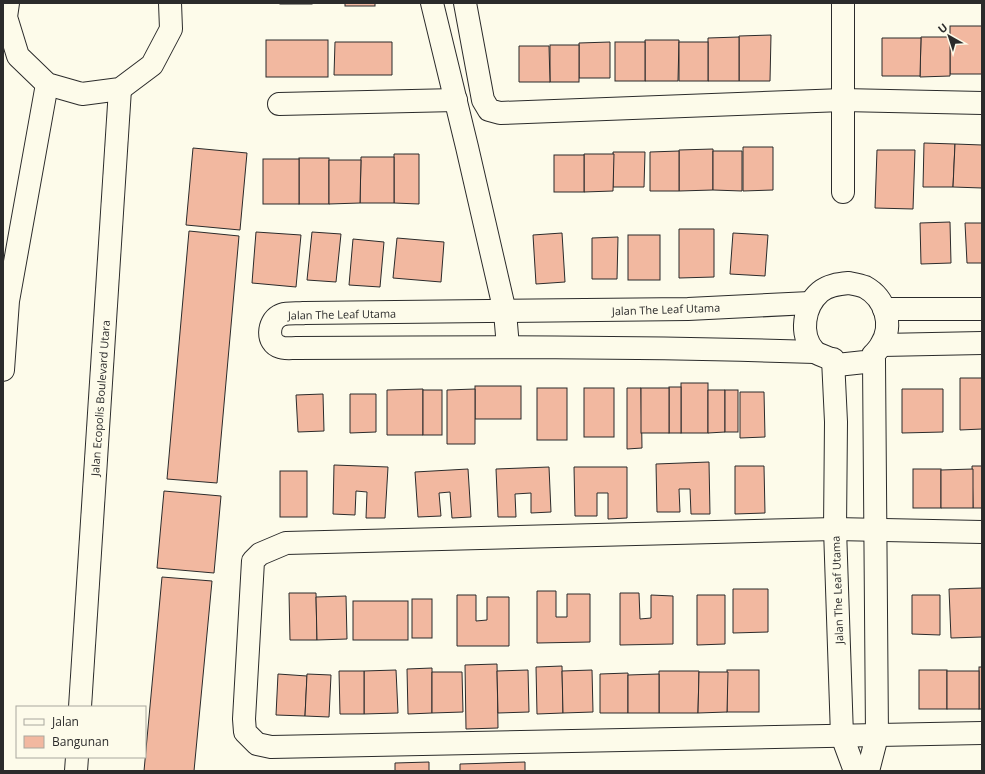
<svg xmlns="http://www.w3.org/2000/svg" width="985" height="774" font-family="'Open Sans',sans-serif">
<rect width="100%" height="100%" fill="#fdfbea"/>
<g fill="#f2b8a0" stroke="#2b2b2b">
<rect x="280" y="3" width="32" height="1"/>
<rect x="345" y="3" width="30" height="3"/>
<rect x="950" y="26" width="32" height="48"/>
<polygon points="771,35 770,81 739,81 739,36"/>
<polygon points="739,37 739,81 708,81 708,38"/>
<polygon points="921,37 950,37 950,76 920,77"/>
<polygon points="882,38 921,38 920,76 882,76"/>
<rect x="266" y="40" width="62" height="37"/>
<polygon points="645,40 679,40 678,81 645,81"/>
<polygon points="335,42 392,42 392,75 334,75"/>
<polygon points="610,42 610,78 579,78 579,43"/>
<rect x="615" y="42" width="30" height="39"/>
<rect x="679" y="42" width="29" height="39"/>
<rect x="550" y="45" width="29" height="37"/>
<polygon points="519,46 549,46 550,82 519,82"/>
<polygon points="924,143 955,144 953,187 923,187"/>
<polygon points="955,144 982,145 982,188 953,187"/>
<polygon points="743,147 773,147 773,190 743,191"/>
<polygon points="193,148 247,153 240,230 186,225"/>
<polygon points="713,149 713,190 679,191 679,150"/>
<polygon points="877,150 915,150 913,209 875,208"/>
<polygon points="679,151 679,191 650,191 650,152"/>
<polygon points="713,151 742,151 742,191 713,190"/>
<polygon points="613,152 645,152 644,187 613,187"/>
<polygon points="394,154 419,154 419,204 394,203"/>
<polygon points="584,154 614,154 613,191 584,192"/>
<rect x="554" y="155" width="30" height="37"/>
<polygon points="361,157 394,157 394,203 360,203"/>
<rect x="299" y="158" width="30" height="46"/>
<rect x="263" y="159" width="36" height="45"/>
<polygon points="329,160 361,160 360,203 329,204"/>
<polygon points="950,222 951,263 921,264 920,223"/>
<polygon points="965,223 982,223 982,263 967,263"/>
<polygon points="679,229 714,229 714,277 679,278"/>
<polygon points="189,231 239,236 217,483 167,479"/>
<polygon points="256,232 301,235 296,287 252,283"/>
<polygon points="312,232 341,234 336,282 307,280"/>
<polygon points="562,233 565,282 536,284 533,235"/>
<polygon points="733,233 768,235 765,276 730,274"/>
<rect x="628" y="235" width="32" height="45"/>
<polygon points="618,237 617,279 592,279 592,238"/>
<polygon points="397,238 444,242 441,282 393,278"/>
<polygon points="353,239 384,242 380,287 349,285"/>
<polygon points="960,378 982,378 982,429 960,430"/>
<rect x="681" y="383" width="27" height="50"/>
<rect x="475" y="386" width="46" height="33"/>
<rect x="669" y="387" width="12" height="46"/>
<rect x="537" y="388" width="30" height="52"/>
<rect x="584" y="388" width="30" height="49"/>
<polygon points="627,388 641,388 642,448 627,449"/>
<rect x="641" y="388" width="28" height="45"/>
<polygon points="423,389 423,435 387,435 387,390"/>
<polygon points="475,389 475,444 447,444 447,390"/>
<polygon points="902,389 943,389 943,432 902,433"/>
<rect x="423" y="390" width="19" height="45"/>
<polygon points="708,390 725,390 725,432 708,433"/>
<rect x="725" y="390" width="13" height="42"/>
<polygon points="740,392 764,392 765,437 740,438"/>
<polygon points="323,394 324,431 298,432 296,395"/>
<polygon points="350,394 376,394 376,432 350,433"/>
<polygon points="709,462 710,514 691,514 690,489 679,489 680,512 657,512 656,464"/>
<polygon points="334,465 388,467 385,518 366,518 367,492 356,491 355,515 333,514"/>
<polygon points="735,466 764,466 765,513 735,514"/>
<polygon points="972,466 982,466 982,508 973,508"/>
<polygon points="549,467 551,512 531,513 531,493 515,494 516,517 498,517 496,469"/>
<polygon points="574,467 627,467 627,518 608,519 608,493 597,493 597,516 575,516"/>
<polygon points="468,469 471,517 452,518 450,492 439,493 441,516 418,517 415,472"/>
<rect x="913" y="469" width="28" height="39"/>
<polygon points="973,469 973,508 941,508 941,470"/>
<rect x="280" y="471" width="27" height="46"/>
<polygon points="164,491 221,496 214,573 157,568"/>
<polygon points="162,577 212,581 194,771 144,771"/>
<polygon points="982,588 982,637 951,638 949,589"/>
<polygon points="733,589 768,589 768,632 733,633"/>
<polygon points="537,591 556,591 556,617 567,617 567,594 590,594 590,642 537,643"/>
<polygon points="289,593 316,593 317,640 290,640"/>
<polygon points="620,593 639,593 640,619 651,618 651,595 673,596 673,644 620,645"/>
<polygon points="457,595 476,595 476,621 487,620 487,597 509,597 509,646 457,646"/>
<polygon points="697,595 725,595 725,644 697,645"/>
<polygon points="912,595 940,595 940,635 912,634"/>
<polygon points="346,596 347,639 317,640 316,597"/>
<rect x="412" y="599" width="20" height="39"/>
<rect x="353" y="601" width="55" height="39"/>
<polygon points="497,664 498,728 466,729 465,665"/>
<polygon points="562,666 563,713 537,714 536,667"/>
<rect x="979" y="667" width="3" height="42"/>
<polygon points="432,668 432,713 408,714 407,669"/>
<polygon points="396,670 398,713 364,714 364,671"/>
<polygon points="528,670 529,712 498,713 497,671"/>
<polygon points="592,670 593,712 563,713 562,671"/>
<rect x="727" y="670" width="32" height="42"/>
<rect x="919" y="670" width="28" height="39"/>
<polygon points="339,671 364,671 364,714 340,714"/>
<polygon points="659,671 699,671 698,713 659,713"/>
<rect x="947" y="671" width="32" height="38"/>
<polygon points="432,672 462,672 463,712 432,713"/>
<polygon points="699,672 728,672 727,712 698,713"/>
<polygon points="628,673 628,713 600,713 600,674"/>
<polygon points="278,674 307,676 305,716 276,715"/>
<polygon points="307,674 331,675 329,717 305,716"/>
<polygon points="659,674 659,713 628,713 628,675"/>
<polygon points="429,762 429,771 395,771 395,763"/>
<polygon points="525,762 525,771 460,771 460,764"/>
</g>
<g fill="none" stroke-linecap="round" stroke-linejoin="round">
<g stroke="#2b2b2b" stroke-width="24">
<g id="minor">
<polyline points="8,3 6,17 18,56 47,84 82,94 120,89 152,65 171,29 170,3"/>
<polyline points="432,3 467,147 505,312 508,347"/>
<polyline points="465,3 483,100 489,110 500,113 843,100 982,103"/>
<polyline points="279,104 456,100"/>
<polyline points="843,192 843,3"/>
<path d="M 849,283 C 854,284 860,285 865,287 C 885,298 894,325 881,345 C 879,349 876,352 873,355 L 874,361 L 837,365 C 830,355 820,357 814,351 C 799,334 804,306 820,292 C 828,285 839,284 849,283 Z"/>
<path d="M 810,303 L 688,309 L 304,313 C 297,314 285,312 279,316 C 268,322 266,343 280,347 C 284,349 291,348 296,348 C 469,347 642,346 815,352"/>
<polyline points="884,309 982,309"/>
<polyline points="882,345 982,343"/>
<polyline points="833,359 836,422 835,529 842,736 855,771"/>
<polyline points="3,370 8,301 47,84"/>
<polyline points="982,532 835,529 286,543 260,554 253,561 244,719 245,732 257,744 271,747 982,733"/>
<polyline points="80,707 120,89"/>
<polyline points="76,771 77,757"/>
<polyline points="868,771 877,736 874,361"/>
</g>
</g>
<use href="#minor" stroke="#fdfbea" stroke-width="22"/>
</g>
<g text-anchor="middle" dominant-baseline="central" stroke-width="3" stroke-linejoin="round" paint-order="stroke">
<g font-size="11" fill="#2b2b2b" stroke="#fdfbea">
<text transform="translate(666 309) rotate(-2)">Jalan The Leaf Utama</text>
<text transform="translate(342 314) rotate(-1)">Jalan The Leaf Utama</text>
<text transform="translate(100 398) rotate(-86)">Jalan Ecopolis Boulevard Utara</text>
<text transform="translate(837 590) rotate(-92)">Jalan The Leaf Utama</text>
</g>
</g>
<rect width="985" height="774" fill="none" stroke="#2b2b2b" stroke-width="8"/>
<rect x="16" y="706" width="130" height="52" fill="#fdfbea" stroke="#a9a89e"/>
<rect x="24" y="719" width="20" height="6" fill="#fdfbea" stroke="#a9a89e"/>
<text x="52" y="726" font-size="12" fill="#2b2b2b">Jalan</text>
<rect x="24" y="736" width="20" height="12" fill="#f2b8a0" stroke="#a9a89e"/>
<text x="52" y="746" font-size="12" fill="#2b2b2b">Bangunan</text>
<g transform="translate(949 36) rotate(321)" stroke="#fdfbea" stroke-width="3" paint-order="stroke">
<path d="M0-3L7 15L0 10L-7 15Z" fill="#2b2b2b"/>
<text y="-6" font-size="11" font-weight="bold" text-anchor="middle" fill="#2b2b2b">U</text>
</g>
</svg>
